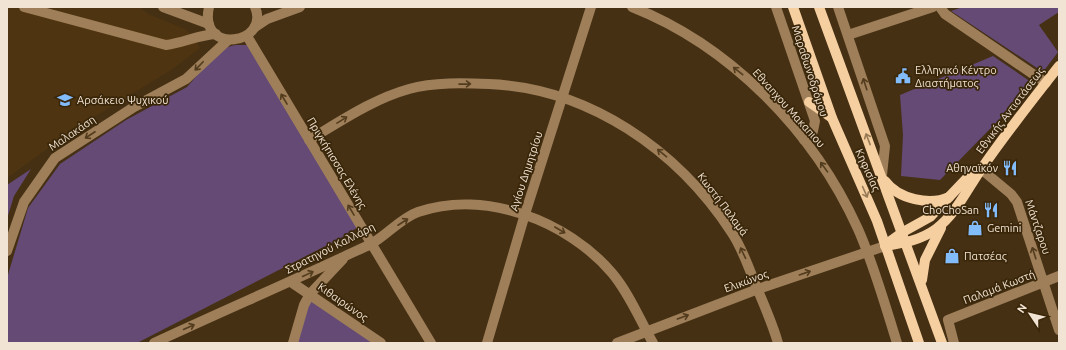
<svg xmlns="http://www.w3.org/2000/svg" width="1066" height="350" font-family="Ubuntu,sans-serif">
<rect width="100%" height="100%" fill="#453014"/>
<polygon fill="#4e3410" points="7,7 140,7 148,14 185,29 195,38 200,48 171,70 73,130 7,178"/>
<g fill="#644a75">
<polygon points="963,7 1059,7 1059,12 1039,25 1058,52 1043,72 951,11"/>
<polygon points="235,45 247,45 358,227 339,239 137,343 7,343 7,278 28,208 60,164 126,120 187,87 220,49"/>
<polygon points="993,56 1034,84 940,180 901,176 903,135 900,95"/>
<polygon points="31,169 14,196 7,219 7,185"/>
<polygon points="310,295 373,343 294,343"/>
</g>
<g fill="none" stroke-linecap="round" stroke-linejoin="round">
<g stroke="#9e7f59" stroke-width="10">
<path d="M 24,7 L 166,45 C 183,43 198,35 216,34"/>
<polyline points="163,7 209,24"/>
<path d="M 209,7 C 198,56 271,44 255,7"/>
<path d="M 632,7 C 731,46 814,132 858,229 C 874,265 885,305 897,343"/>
<polyline points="776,7 815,121 813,131 804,140"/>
<polyline points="838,7 885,146 882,175"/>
<polyline points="940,7 945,14 1046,83"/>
<polyline points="255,27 267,19 300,7"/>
<polyline points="848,35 933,7"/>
<polyline points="247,36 431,343"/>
<path d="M 309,140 C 341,121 373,99 409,89 C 434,82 464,83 489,84 C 589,88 678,150 732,233 C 742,248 748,266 755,283 C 763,303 772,322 778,343"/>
<polyline points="981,169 1011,194 1017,202 1059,330"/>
<polyline points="7,251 24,202 55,158 134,107 186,79 228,40"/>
<polyline points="291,282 381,343"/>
<path d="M 154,343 C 216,314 279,287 341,258 C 351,253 361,249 371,244 C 387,235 401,218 418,212 C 485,189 568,221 612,273 C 629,293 640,320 653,343"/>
<polyline points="293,343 304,305 310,294 343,259"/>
<polyline points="487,343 525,214 591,7"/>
<polyline points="617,343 758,289 885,246"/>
<polyline points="954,343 948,320 1059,276"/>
</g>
<g stroke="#f6cfa1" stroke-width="10">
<polyline points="793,7 832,118 877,221 919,343"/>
<polyline points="819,7 942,343"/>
<polyline points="809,102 832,118"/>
<path d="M 885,181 C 898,199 930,206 949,197"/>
<polyline points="885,245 903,232 930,217 969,176 979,170"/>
<path d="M 885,246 C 904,243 921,240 936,229 C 957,213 967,189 982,168 C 1006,133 1033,99 1059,66"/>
<polyline points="922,280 925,260 941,228"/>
</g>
</g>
<defs><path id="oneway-shaft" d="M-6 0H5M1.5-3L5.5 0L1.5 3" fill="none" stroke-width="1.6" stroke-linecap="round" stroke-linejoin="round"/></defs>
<g stroke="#533c1d">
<use href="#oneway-shaft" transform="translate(199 66) rotate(134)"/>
<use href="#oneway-shaft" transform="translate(738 71) rotate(-142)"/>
<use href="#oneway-shaft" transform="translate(465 84) rotate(-1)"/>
<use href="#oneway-shaft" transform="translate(865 84) rotate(-108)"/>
<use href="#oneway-shaft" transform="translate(284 99) rotate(-121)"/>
<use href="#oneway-shaft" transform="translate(342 120) rotate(-32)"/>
<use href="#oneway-shaft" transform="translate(90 135) rotate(147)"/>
<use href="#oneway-shaft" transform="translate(662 153) rotate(-141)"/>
<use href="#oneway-shaft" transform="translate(824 167) rotate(-126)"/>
<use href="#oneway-shaft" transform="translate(351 210) rotate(-121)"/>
<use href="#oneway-shaft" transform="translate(403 222) rotate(-33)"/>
<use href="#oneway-shaft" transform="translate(560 230) rotate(30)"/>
<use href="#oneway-shaft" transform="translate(743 253) rotate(-116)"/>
<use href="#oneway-shaft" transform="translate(1034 253) rotate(-108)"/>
<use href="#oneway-shaft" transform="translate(805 273) rotate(-19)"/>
<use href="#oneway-shaft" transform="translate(308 274) rotate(-25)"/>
<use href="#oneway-shaft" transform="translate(683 317) rotate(-20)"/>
<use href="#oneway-shaft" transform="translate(189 327) rotate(-24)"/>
</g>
<g stroke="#987a55">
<use href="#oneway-shaft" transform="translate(868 139) rotate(-111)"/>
<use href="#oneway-shaft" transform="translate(865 192) rotate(66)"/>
</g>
<defs>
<g id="civic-bare" transform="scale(1.2)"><path d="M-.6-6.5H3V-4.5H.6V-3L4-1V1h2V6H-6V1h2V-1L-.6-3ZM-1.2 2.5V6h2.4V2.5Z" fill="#83bcfb" stroke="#3a2609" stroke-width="2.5" paint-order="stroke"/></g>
<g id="school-bare" transform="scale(1.2)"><path d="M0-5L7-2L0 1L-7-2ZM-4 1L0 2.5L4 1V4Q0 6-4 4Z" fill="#83bcfb" stroke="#3a2609" stroke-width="2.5" paint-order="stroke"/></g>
<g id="restaurant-bare" transform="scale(1.2)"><path d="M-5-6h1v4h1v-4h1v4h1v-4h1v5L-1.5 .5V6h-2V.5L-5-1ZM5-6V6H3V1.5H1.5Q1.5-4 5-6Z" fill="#83bcfb" stroke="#3a2609" stroke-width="2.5" paint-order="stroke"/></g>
<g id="shop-bare" transform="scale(1.2)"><path d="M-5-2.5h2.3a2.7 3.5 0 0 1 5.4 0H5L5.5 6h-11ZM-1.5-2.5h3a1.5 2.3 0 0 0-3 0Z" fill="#83bcfb" stroke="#3a2609" stroke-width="2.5" paint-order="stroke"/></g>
</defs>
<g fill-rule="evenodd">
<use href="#civic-bare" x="903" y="76"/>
<use href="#school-bare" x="65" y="100"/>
<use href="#restaurant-bare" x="1010" y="168"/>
<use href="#restaurant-bare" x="991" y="210"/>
<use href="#shop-bare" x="975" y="228"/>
<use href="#shop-bare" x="952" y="256"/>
</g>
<g text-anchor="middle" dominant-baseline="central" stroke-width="3.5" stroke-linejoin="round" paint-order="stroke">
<g font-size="11" fill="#f2e4d4" stroke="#3a2609" text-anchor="start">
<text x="915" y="70">Ελληνικό Κέντρο<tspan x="915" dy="13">Διαστήματος</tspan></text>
<text x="77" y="100">Αρσάκειο Ψυχικού</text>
<text x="998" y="168" text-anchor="end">Αθηναϊκόν</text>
<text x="979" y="210" text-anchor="end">ChoChoSan</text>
<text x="987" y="228">Gemini</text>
<text x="964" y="256">Πατσέας</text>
</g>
<g font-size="11" fill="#f2e4d4" stroke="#3a2609">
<text transform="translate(810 71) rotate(72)">Μαραθωνοδρόμου</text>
<text transform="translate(789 108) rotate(48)">Εθναπχου Μακαπιου</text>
<text transform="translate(1010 110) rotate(-53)">Εθνικής Αντιστάσεως</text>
<text transform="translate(72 133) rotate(-34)">Μαλακάση</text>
<text transform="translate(337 163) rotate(59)">Πριγκήπισσας Ελένης</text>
<text transform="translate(868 170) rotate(66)">Κηφισίας</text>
<text transform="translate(526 171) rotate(-72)">Αγίου Δημητρίου</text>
<text transform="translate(723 204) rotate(53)">Κωστή Παλαμά</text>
<text transform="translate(1038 227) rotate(71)">Μάντζαρου</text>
<text transform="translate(330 248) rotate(-27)">Στρατηγού Καλλάρη</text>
<text transform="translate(746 281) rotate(-20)">Ελικώνος</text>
<text transform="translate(999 287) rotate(-21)">Παλαμά Κωστή</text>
<text transform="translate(343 302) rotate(35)">Κιθαιρώνος</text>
</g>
</g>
<rect width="1066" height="350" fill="none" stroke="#f2e4d4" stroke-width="16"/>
<g transform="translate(1030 314) rotate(305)" stroke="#3a2609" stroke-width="3" paint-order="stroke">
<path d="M0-3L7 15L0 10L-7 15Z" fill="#f2e4d4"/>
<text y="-6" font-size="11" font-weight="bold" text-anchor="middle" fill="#f2e4d4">N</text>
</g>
</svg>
